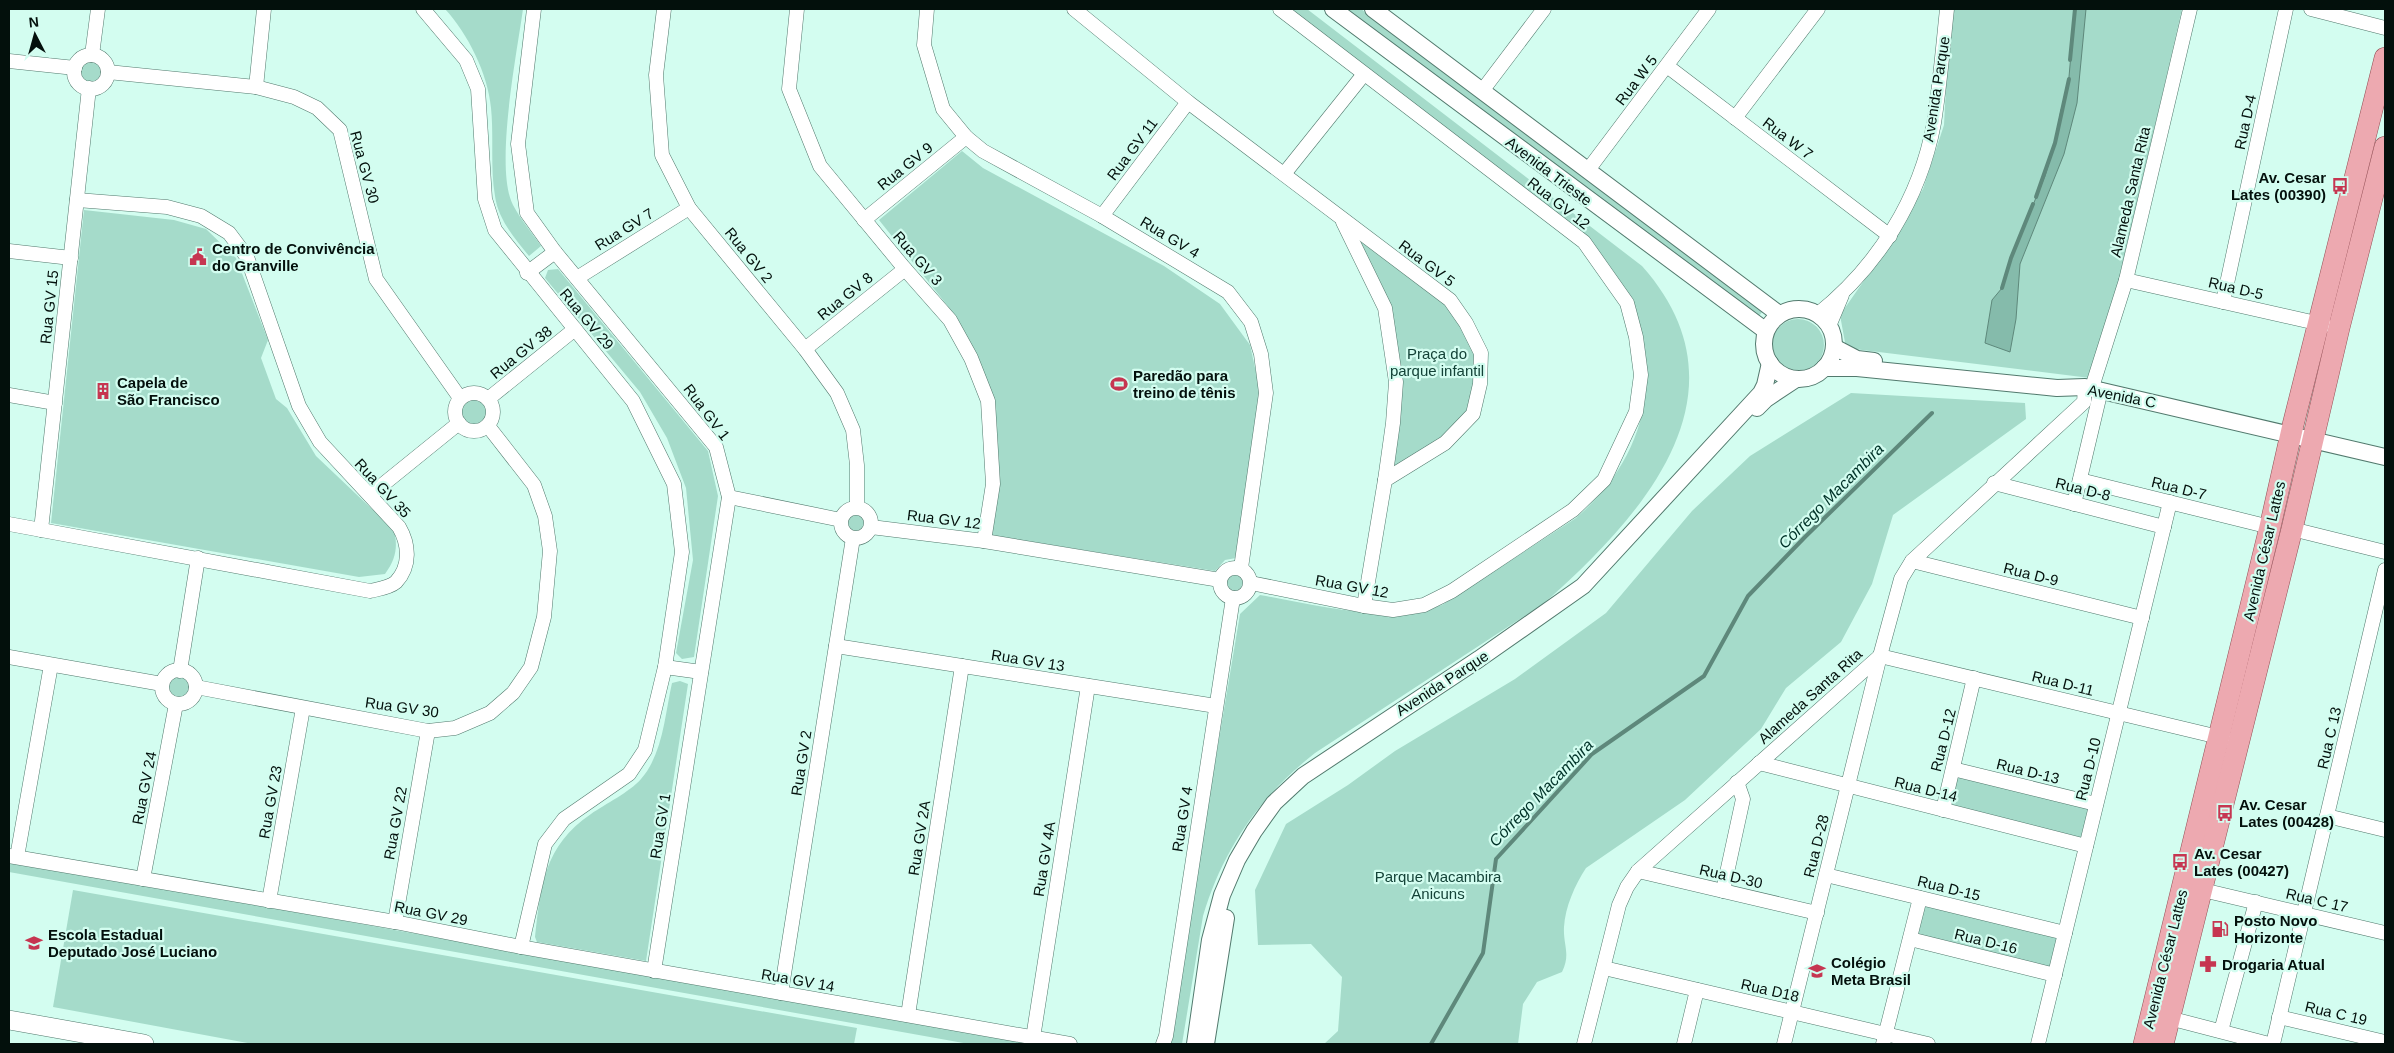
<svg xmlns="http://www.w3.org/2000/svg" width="2394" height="1053" font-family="Arial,sans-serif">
<rect width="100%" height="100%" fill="#d3fdf0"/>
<g fill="#a5dbca">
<path d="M 445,9 L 523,9 C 517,53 494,168 513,205 C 521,220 532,233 541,246 L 529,256 C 515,239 498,219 495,196 C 490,168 494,137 491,108 C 488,74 468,34 445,9 Z"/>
<path d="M 1287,9 L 1307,9 L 1642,266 C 1755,393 1642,517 1543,604 L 1315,753 C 1260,796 1223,849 1203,916 L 1182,1044 L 1168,1044 L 1240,614 L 1260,595 C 1318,605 1384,624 1442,605 L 1576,518 C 1661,446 1671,334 1597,250 Z"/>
<polygon points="1347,9 1361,9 1763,311 1758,317"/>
<polygon points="1950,9 2182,9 2120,276 2090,378 1846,348 1840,315 1893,239 1923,189 1944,125"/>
<circle cx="91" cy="72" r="12"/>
<polygon points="962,151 983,168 1164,266 1220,304 1250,345 1261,395 1236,558 1225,560 1215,571 989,535 980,365 947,305 879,220"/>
<path d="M 84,210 L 174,220 L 206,229 L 236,258 L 268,340 L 261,358 L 276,399 L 287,408 L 316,456 L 394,530 C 398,547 396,559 385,574 L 359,577 L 51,523 Z"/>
<polygon points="1352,231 1447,301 1478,354 1470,412 1443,439 1403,466 1391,466 1393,333"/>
<polygon points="558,269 708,451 718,496 694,657 682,659 676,653 693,560 686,488 667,438 640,392 545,278 548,270"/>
<circle cx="1798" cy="345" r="26"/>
<path d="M 1851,393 L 2025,403 L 2026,419 L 1893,515 L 1872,584 L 1841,642 L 1786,688 L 1761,729 L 1685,800 L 1586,868 C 1575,885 1565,907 1564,927 C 1563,945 1571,954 1562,972 L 1537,982 L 1523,1004 L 1518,1044 L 1324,1044 L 1338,1031 L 1342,977 L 1311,944 L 1258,945 L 1255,890 L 1286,824 L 1348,785 L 1395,751 L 1515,679 L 1606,613 L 1692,511 L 1750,456 Z"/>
<circle cx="474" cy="412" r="14"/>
<circle cx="855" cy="523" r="11"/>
<circle cx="1235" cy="583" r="11"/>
<circle cx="179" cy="687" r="12"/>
<path d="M 680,681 L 688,684 L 646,961 L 537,942 L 535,937 C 541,885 544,846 591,814 C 605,804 630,792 641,779 C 663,754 665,714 672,683 Z"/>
<polygon points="1956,772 2093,806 2083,843 1948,809"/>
<polygon points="9,863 261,906 1031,1044 969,1044 9,872"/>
<polygon points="73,890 857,1028 854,1044 253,1044 53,1007"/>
<polygon points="1922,902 2062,934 2053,973 1914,938"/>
</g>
<polygon fill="#85bbab" stroke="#5e887b" points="2075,9 2086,9 2077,103 2064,154 2020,264 2016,319 2010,352 1985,343 1992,300 2002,288 2011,258 2045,176 2055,143 2061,110 2068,88"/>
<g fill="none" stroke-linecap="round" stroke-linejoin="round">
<g stroke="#5e887b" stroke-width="4">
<polyline points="2070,60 2075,9"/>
<polyline points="2036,197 2055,143 2069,79"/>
<polyline points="2002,288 2011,258 2033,204"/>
<polyline points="1431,1044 1483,953 1496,859 1592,754 1704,676 1748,596 1805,537 1932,413"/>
</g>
<g stroke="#52796d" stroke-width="15">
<g id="minor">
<polyline points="423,9 466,60 478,89 485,199 495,230 633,401 674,484 682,552 665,667 645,750 629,774 564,819 545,844 521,947"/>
<polyline points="534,9 518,144 527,213 555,252 716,447 729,497 654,971"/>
<polyline points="664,9 656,75 662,155 689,208 805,349 837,393 853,430 857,465 857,507"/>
<polyline points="797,9 789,89 820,166 905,269 950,320 971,358 988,401 993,484 984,541"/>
<polyline points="927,9 924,45 943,109 966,137 983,151 1102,216 1228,292 1251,322 1261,354 1266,393 1241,568"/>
<polyline points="1074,9 1188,102 1450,300 1466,323 1481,353 1480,384 1473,414 1445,443 1385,480"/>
<polyline points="2311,9 2385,28"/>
<polyline points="92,55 98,9"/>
<circle cx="91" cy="72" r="17"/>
<polyline points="9,61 75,68"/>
<polyline points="1667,66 1890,236"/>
<polyline points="108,72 256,87 294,97 317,108 340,130 376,279 460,398"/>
<polyline points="256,87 264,9"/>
<polyline points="1482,91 1544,9"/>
<polyline points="1735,118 1818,9"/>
<polyline points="1588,170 1709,9"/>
<polyline points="1284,174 1364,74"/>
<polyline points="1102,216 1188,102"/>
<polyline points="864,220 966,137"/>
<polyline points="1343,222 1385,308 1396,382 1393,423 1385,480 1364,606"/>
<polyline points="9,251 71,258"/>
<polyline points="527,273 555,252"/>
<polyline points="577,278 689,208"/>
<polyline points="2126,280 2325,325"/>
<polyline points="2223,302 2286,9"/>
<path d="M 1818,314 C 1878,266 1920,199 1934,123 C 1940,85 1943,46 1947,9"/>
<polyline points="1829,326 1842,295"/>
<polyline points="805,349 905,269"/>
<polyline points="2094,381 2126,280 2190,9"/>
<circle cx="474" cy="412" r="19"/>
<polyline points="9,395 55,403"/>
<polyline points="488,399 575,329"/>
<polyline points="2080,480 2270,527"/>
<polyline points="1994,483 2164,527"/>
<polyline points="370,495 459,423"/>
<polyline points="729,497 841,520"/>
<polyline points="2074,504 2101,390"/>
<circle cx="856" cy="523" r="15"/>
<path d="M 9,524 L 370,591 C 378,589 389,588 396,582 C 411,566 409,544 399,527 L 320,442 L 299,406 L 247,257 L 229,233 L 201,216 L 167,207 L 77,200"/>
<polyline points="871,527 984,541 1220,580"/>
<polyline points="2292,529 2385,552"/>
<polyline points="41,530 89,88"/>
<polyline points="1912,561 2142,618"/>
<circle cx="1235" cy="583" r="15"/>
<polyline points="1251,583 1364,606 1393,610 1424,605 1452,591 1573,510 1604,480 1636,412 1641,375 1636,337 1627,303 1584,242 1280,9"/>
<polyline points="836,646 1216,706"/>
<polyline points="1880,656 2227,739"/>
<polyline points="9,657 162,684"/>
<polyline points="665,667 701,672"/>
<circle cx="179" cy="687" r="17"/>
<polyline points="180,671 198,558"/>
<polyline points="196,687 428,731 455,728 490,713 513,693 531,667 544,617 550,551 545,516 534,485 488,426"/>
<polyline points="1759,763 2086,846"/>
<polyline points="1953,769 2096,804"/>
<polyline points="1943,810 1974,678"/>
<polyline points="2327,816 2385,830"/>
<polyline points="9,856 395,922 521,947 1070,1044"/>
<polyline points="17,857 51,665"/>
<polyline points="1638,871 1817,913"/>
<polyline points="1826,875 2065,933"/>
<polyline points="143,879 176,704"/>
<polyline points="2194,888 2385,933"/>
<polyline points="1723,891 1743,799 1737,782"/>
<polyline points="269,901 303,708"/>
<polyline points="395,922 428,731"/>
<polyline points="1910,939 2055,975"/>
<polyline points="1604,968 1928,1044"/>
<polyline points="781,993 853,538"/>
<polyline points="908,1015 962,666"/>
<polyline points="2279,1017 2385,1042"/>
<polyline points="2169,1018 2269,1044"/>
<polyline points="2221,1031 2256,902"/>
<polyline points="1033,1038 1088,686"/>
<polyline points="1163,1044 1166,1036 1233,598"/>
<polyline points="1584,1044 1619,905 1627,887 1638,871 1880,656"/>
<polyline points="1684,1044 1697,990"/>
<polyline points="1784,1044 1880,656 1901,579 1912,561 2084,402 2085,387"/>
<polyline points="1883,1044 1920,898"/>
<polyline points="2038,1044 2170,502"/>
<polyline points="2273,1044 2385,570"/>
</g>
</g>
<g stroke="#52796d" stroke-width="18">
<g id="tertiary">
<polyline points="1333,9 1766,331"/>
<polyline points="1373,9 1779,314"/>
<circle cx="1799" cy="344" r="35"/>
<polyline points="1834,347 1857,359 1874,361"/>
<polyline points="1824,368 1857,368 2057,388 2085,387 2385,457"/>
<polyline points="1757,408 1766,399 1796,379"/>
<polyline points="1195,1044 1210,940 1222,895 1237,860 1254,831 1274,803 1303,776 1479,659 1583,586 1761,393 1765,385 1770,363"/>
<polyline points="1206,1044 1226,918"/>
</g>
</g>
<g stroke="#52796d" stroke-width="20">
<polyline id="secondary" points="9,1020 144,1044"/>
</g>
<g stroke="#934e54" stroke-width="22">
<g id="primary">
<polyline points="2144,1044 2270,527 2293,425 2385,58"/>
<polyline points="2163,1044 2292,529 2339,328 2385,147"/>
</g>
</g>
<use href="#minor" stroke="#fff" stroke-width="14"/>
<use href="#tertiary" stroke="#fff" stroke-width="16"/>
<use href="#secondary" stroke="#fff" stroke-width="19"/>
<use href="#primary" stroke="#eda9b0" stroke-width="21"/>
</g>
<defs>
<g id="bus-bare" transform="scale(1.35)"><path d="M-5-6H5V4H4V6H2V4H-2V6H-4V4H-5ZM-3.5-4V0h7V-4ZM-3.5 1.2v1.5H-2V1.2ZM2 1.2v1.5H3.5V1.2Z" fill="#c63651" stroke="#d3fdf0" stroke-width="2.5" paint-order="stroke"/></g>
<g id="civic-bare" transform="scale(1.35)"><path d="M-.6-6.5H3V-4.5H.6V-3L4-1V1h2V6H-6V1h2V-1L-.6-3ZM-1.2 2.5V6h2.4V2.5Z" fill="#c63651" stroke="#d3fdf0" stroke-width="2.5" paint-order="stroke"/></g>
<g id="stadium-bare" transform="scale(1.35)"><path d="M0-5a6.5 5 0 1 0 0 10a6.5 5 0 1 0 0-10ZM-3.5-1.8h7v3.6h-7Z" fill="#c63651" stroke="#d3fdf0" stroke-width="2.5" paint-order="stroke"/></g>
<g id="building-bare" transform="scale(1.35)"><path d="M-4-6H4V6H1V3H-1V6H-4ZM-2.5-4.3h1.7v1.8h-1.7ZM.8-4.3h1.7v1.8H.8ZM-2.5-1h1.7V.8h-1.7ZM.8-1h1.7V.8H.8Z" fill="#c63651" stroke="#d3fdf0" stroke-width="2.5" paint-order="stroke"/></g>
<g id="fuel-bare" transform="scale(1.35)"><path d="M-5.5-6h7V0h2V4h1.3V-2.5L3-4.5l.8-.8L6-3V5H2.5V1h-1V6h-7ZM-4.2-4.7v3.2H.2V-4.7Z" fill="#c63651" stroke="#d3fdf0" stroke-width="2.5" paint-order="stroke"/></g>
<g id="school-bare" transform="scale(1.35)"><path d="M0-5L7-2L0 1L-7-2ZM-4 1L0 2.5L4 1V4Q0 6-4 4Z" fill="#c63651" stroke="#d3fdf0" stroke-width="2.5" paint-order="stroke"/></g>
<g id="pharmacy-bare" transform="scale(1.35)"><path d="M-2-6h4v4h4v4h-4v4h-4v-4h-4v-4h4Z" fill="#c63651" stroke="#d3fdf0" stroke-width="2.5" paint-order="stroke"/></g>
</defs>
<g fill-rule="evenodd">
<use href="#bus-bare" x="2340" y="186"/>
<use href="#civic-bare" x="198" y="257"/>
<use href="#stadium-bare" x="1119" y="384"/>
<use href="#building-bare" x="103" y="391"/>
<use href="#bus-bare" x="2225" y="813"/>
<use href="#bus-bare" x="2180" y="862"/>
<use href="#fuel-bare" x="2220" y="929"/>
<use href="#school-bare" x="34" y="943"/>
<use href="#pharmacy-bare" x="2208" y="964"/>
<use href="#school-bare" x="1817" y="971"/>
</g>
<g text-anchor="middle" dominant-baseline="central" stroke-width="4.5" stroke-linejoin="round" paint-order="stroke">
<g font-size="15" fill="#03100c" stroke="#d3fdf0">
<text transform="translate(1636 80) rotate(-53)">Rua W 5</text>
<text transform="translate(1936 89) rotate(-81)">Avenida Parque</text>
<text transform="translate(2245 122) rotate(-78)">Rua D-4</text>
<text transform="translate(1788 138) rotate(37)">Rua W 7</text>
<text transform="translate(1132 149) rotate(-53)">Rua GV 11</text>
<text transform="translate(905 166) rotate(-39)">Rua GV 9</text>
<text transform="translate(365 167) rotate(75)">Rua GV 30</text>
<text transform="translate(1549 171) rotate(37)">Avenida Trieste</text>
<text transform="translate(2130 192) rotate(-77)">Alameda Santa Rita</text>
<text transform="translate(1559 203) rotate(38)">Rua GV 12</text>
<text transform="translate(624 229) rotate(-32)">Rua GV 7</text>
<text transform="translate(1170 237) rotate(31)">Rua GV 4</text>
<text transform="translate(749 255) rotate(51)">Rua GV 2</text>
<text transform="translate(918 258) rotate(49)">Rua GV 3</text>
<text transform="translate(1427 263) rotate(37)">Rua GV 5</text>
<text transform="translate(2236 288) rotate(13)">Rua D-5</text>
<text transform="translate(845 296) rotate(-39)">Rua GV 8</text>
<text transform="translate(49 307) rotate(-84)">Rua GV 15</text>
<text transform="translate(587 319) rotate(50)">Rua GV 29</text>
<text transform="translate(521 352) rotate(-39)">Rua GV 38</text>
<text transform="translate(2122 396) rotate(11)">Avenida C</text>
<text transform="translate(707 412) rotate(53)">Rua GV 1</text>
<text transform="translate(383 488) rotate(47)">Rua GV 35</text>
<text transform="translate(2179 488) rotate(14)">Rua D-7</text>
<text transform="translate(2083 489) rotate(14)">Rua D-8</text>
<text transform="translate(944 519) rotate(7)">Rua GV 12</text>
<text transform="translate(2264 551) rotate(-77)">Avenida César Lattes</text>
<text transform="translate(2031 574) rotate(14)">Rua D-9</text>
<text transform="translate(1352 586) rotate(10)">Rua GV 12</text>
<text transform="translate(1028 660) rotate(9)">Rua GV 13</text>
<text transform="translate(1442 683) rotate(-33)">Avenida Parque</text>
<text transform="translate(2063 683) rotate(14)">Rua D-11</text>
<text transform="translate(1810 696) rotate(-42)">Alameda Santa Rita</text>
<text transform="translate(402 707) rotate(8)">Rua GV 30</text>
<text transform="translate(2329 738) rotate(-77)">Rua C 13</text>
<text transform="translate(1943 740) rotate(-76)">Rua D-12</text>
<text transform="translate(801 763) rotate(-81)">Rua GV 2</text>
<text transform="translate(2088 769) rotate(-76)">Rua D-10</text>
<text transform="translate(2028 771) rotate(14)">Rua D-13</text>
<text transform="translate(144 788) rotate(-79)">Rua GV 24</text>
<text transform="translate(1926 789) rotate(14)">Rua D-14</text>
<text transform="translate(270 802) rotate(-80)">Rua GV 23</text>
<text transform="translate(1182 819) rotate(-81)">Rua GV 4</text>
<text transform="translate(395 823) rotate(-80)">Rua GV 22</text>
<text transform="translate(660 826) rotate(-81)">Rua GV 1</text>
<text transform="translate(919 838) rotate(-81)">Rua GV 2A</text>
<text transform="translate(1816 846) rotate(-76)">Rua D-28</text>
<text transform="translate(1044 859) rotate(-81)">Rua GV 4A</text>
<text transform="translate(1731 876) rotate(13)">Rua D-30</text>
<text transform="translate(1949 888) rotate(14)">Rua D-15</text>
<text transform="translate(2317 900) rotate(13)">Rua C 17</text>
<text transform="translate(431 913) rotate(11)">Rua GV 29</text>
<text transform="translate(1986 941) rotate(14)">Rua D-16</text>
<text transform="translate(2165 959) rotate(-76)">Avenida César Lattes</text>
<text transform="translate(798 980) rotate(10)">Rua GV 14</text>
<text transform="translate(1770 990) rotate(13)">Rua D18</text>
<text transform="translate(2336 1013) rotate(13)">Rua C 19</text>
</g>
<g font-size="15" font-weight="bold" fill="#03100c" stroke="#d3fdf0" text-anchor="start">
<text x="2326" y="177" text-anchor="end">Av. Cesar<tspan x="2326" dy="17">Lates (00390)</tspan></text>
<text x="212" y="248">Centro de Convivência<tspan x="212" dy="17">do Granville</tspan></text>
<text x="1133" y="375">Paredão para<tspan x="1133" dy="17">treino de tênis</tspan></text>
<text x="117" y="382">Capela de<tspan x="117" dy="17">São Francisco</tspan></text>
<text x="2239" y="804">Av. Cesar<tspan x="2239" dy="17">Lates (00428)</tspan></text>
<text x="2194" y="853">Av. Cesar<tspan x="2194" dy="17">Lates (00427)</tspan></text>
<text x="2234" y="920">Posto Novo<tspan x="2234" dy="17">Horizonte</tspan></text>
<text x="48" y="934">Escola Estadual<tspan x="48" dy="17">Deputado José Luciano</tspan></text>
<text x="1831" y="962">Colégio<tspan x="1831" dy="17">Meta Brasil</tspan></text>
<text x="2222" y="964">Drogaria Atual</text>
</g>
<g font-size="15" fill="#134237" stroke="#d3fdf0">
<text x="1437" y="353">Praça do<tspan x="1437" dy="17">parque infantil</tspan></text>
<text x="1438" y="876">Parque Macambira<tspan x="1438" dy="17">Anicuns</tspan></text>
</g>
<g font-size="16" font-style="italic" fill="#003228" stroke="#d3fdf0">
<text transform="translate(1831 496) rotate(-45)">Córrego Macambira</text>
<text transform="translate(1541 793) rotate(-46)">Córrego Macambira</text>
</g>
</g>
<rect width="2394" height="1053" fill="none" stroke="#03100c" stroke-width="20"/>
<g transform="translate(35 35) rotate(354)" stroke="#d3fdf0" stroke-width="4" paint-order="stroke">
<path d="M0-4L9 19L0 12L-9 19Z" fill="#03100c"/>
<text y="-8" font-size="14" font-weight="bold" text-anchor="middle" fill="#03100c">N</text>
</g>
</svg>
